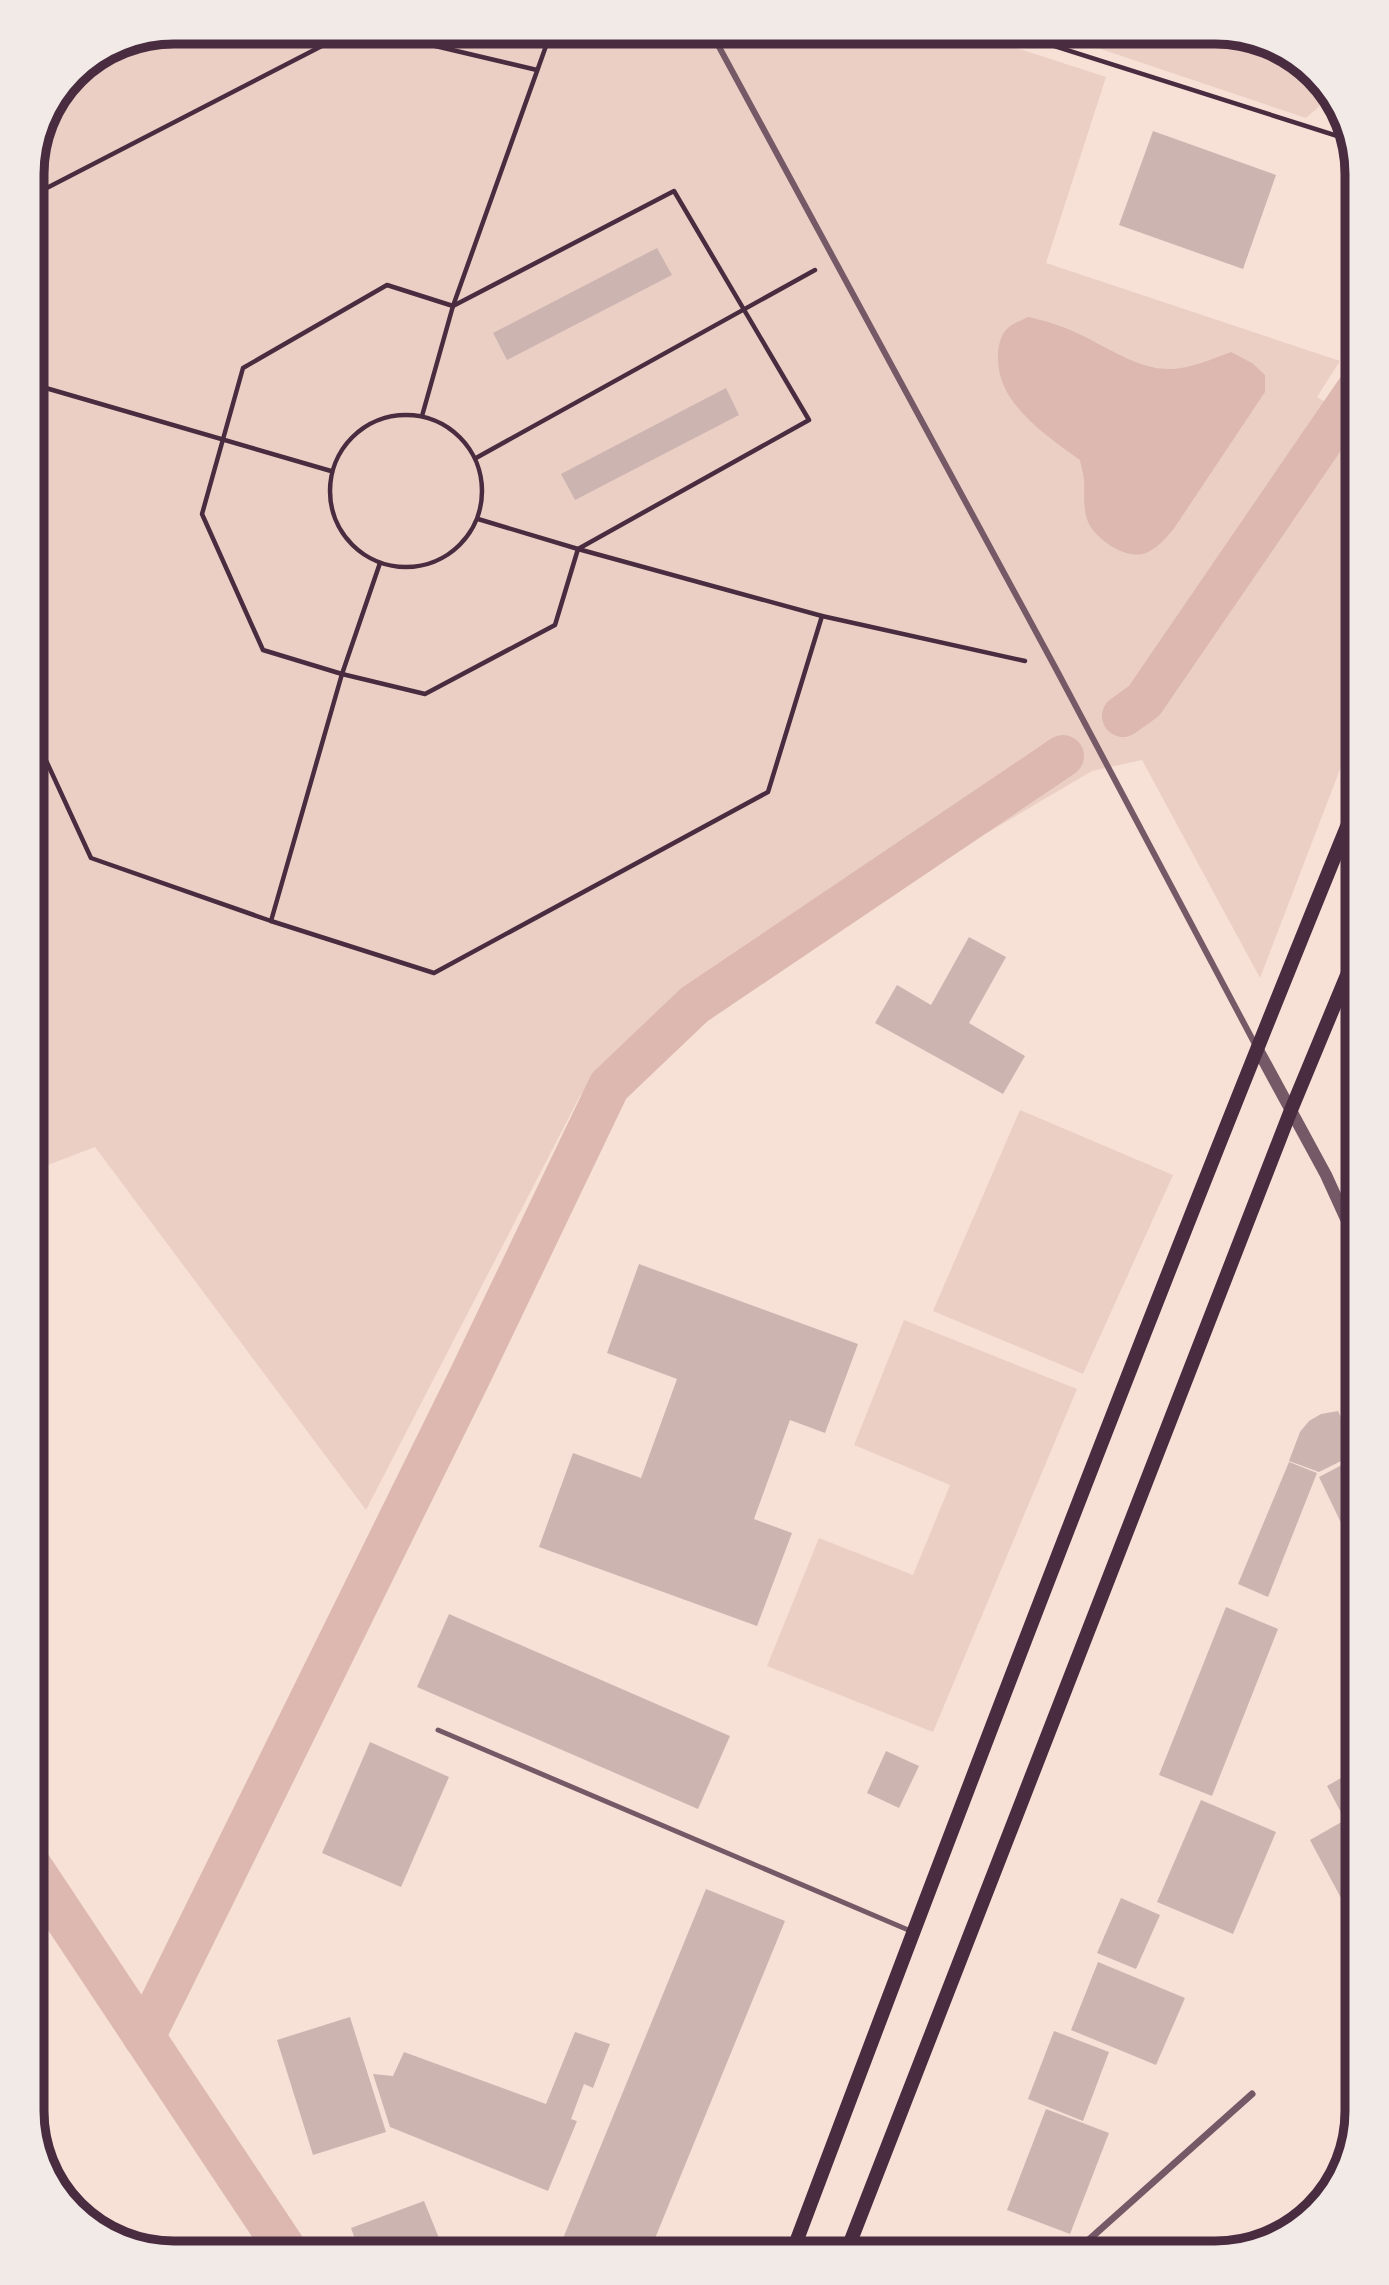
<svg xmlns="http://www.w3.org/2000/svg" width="1389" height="2285" font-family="'Alegreya Sans',sans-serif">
<rect width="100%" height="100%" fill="#f7e1d7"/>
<g fill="#ebcfc5">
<polygon points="174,32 968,32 1106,77 1046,263 1340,361 1317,397 1357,421 1357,725 1260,978 1142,760 1092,771 870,902 581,1094 366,1510 95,1147 32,1171 32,165 46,111 73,73 120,42"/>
<polygon points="1050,32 1225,32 1294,55 1330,97 1306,118"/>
<polygon points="1020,1110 1173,1175 1083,1374 933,1311"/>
<polygon points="904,1320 1077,1389 933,1732 767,1666 819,1538 913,1575 950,1485 854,1445"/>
</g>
<path fill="#dcb8b0" d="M 1028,317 C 1046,321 1063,326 1079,334 C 1109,348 1140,371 1174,369 C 1194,367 1212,359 1231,352 L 1252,363 L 1265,375 L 1265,392 L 1175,527 C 1167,537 1160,546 1148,552 C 1129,562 1098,541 1089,524 C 1082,509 1085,496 1084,481 C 1084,474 1081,467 1080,460 C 1047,436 997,404 998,357 C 998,347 1000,334 1009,327 C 1013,323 1023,320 1028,317 Z"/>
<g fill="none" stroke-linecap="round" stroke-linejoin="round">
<g stroke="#dcb8b0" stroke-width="42">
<polyline points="1123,716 1144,701 1357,390"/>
<polyline points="32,1868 288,2253"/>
<polyline points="144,2037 469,1378 609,1086 694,1005 1063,756"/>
</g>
</g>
<g fill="#ccb4b1">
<polygon points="1153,131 1276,175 1243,269 1119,225"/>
<polygon points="657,248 672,275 507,360 493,333"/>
<polygon points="726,388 739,415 575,500 561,474"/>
<polygon points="969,937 1006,957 969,1023 1025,1056 1003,1094 875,1023 897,985 931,1005"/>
<polygon points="639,1264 858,1344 825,1433 790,1420 754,1519 792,1533 757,1626 539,1547 573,1453 641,1478 677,1379 607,1353"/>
<polygon points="1338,1411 1357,1453 1319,1472 1289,1461 1300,1432 1309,1421 1321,1414"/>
<polygon points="1357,1457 1357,1556 1319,1477"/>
<polygon points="1289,1462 1317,1473 1268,1597 1238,1584"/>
<polygon points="1226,1607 1278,1629 1212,1796 1159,1775"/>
<polygon points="449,1614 730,1736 698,1809 417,1687"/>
<polygon points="370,1742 449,1777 401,1887 322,1853"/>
<polygon points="886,1751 919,1766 899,1808 867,1793"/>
<polygon points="1357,1769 1357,1928 1310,1840 1345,1820 1327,1786"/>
<polygon points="1201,1800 1276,1832 1233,1934 1157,1902"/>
<polygon points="706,1889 785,1921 649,2253 557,2253"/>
<polygon points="1121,1898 1160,1915 1136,1969 1097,1953"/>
<polygon points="1098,1962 1185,1998 1156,2065 1071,2030"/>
<polygon points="350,2017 386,2132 313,2155 277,2040"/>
<polygon points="1054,2031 1109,2052 1083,2121 1028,2099"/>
<polygon points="575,2032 610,2044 593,2088 584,2084 571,2119 577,2121 548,2191 390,2127 373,2074 393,2076 404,2052 546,2104"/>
<polygon points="1046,2109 1109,2133 1070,2234 1007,2210"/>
<polygon points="424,2201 445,2253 360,2253 351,2228"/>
</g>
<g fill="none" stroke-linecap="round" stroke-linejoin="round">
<g stroke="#4a2c40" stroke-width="4.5">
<polyline points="376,32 537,70"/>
<polyline points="1010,32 1350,140"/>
<polygon points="674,191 809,420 578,549 555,625 425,694 342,674 263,650 202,514 243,368 387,285 453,306"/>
<polyline points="32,218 39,192 349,32"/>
<polyline points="32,384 331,471"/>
<circle cx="406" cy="491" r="76"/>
<polyline points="422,416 453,306 551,32"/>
<polyline points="476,458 815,270"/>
<polyline points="478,519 578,549 822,616 1025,661"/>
<polyline points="32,730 91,858 271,921 434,973 768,792 822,616"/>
<polyline points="271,921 342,674 380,563"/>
</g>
<polyline stroke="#755966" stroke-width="5" points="438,1730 913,1932"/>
<polyline stroke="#755966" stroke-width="6" points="711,32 1055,667 1256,1046"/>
<polyline stroke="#755966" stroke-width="7" points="1074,2253 1252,2094"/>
<polyline stroke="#755966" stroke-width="12" points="1257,1048 1326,1175 1357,1243"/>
<g stroke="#4a2c40" stroke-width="14">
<path d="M 792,2253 C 975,1767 1161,1282 1357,802"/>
<polyline points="846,2253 1291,1110 1357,951"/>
</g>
</g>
<path d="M0 0H1389V2285H0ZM174 44H1215A130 130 0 0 1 1345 174V2111A130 130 0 0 1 1215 2241H174A130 130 0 0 1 44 2111V174A130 130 0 0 1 174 44Z" fill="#f1eae7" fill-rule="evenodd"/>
<path fill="none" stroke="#4a2c40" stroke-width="9" d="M174 44H1215A130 130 0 0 1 1345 174V2111A130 130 0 0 1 1215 2241H174A130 130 0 0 1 44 2111V174A130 130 0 0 1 174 44Z"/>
</svg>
